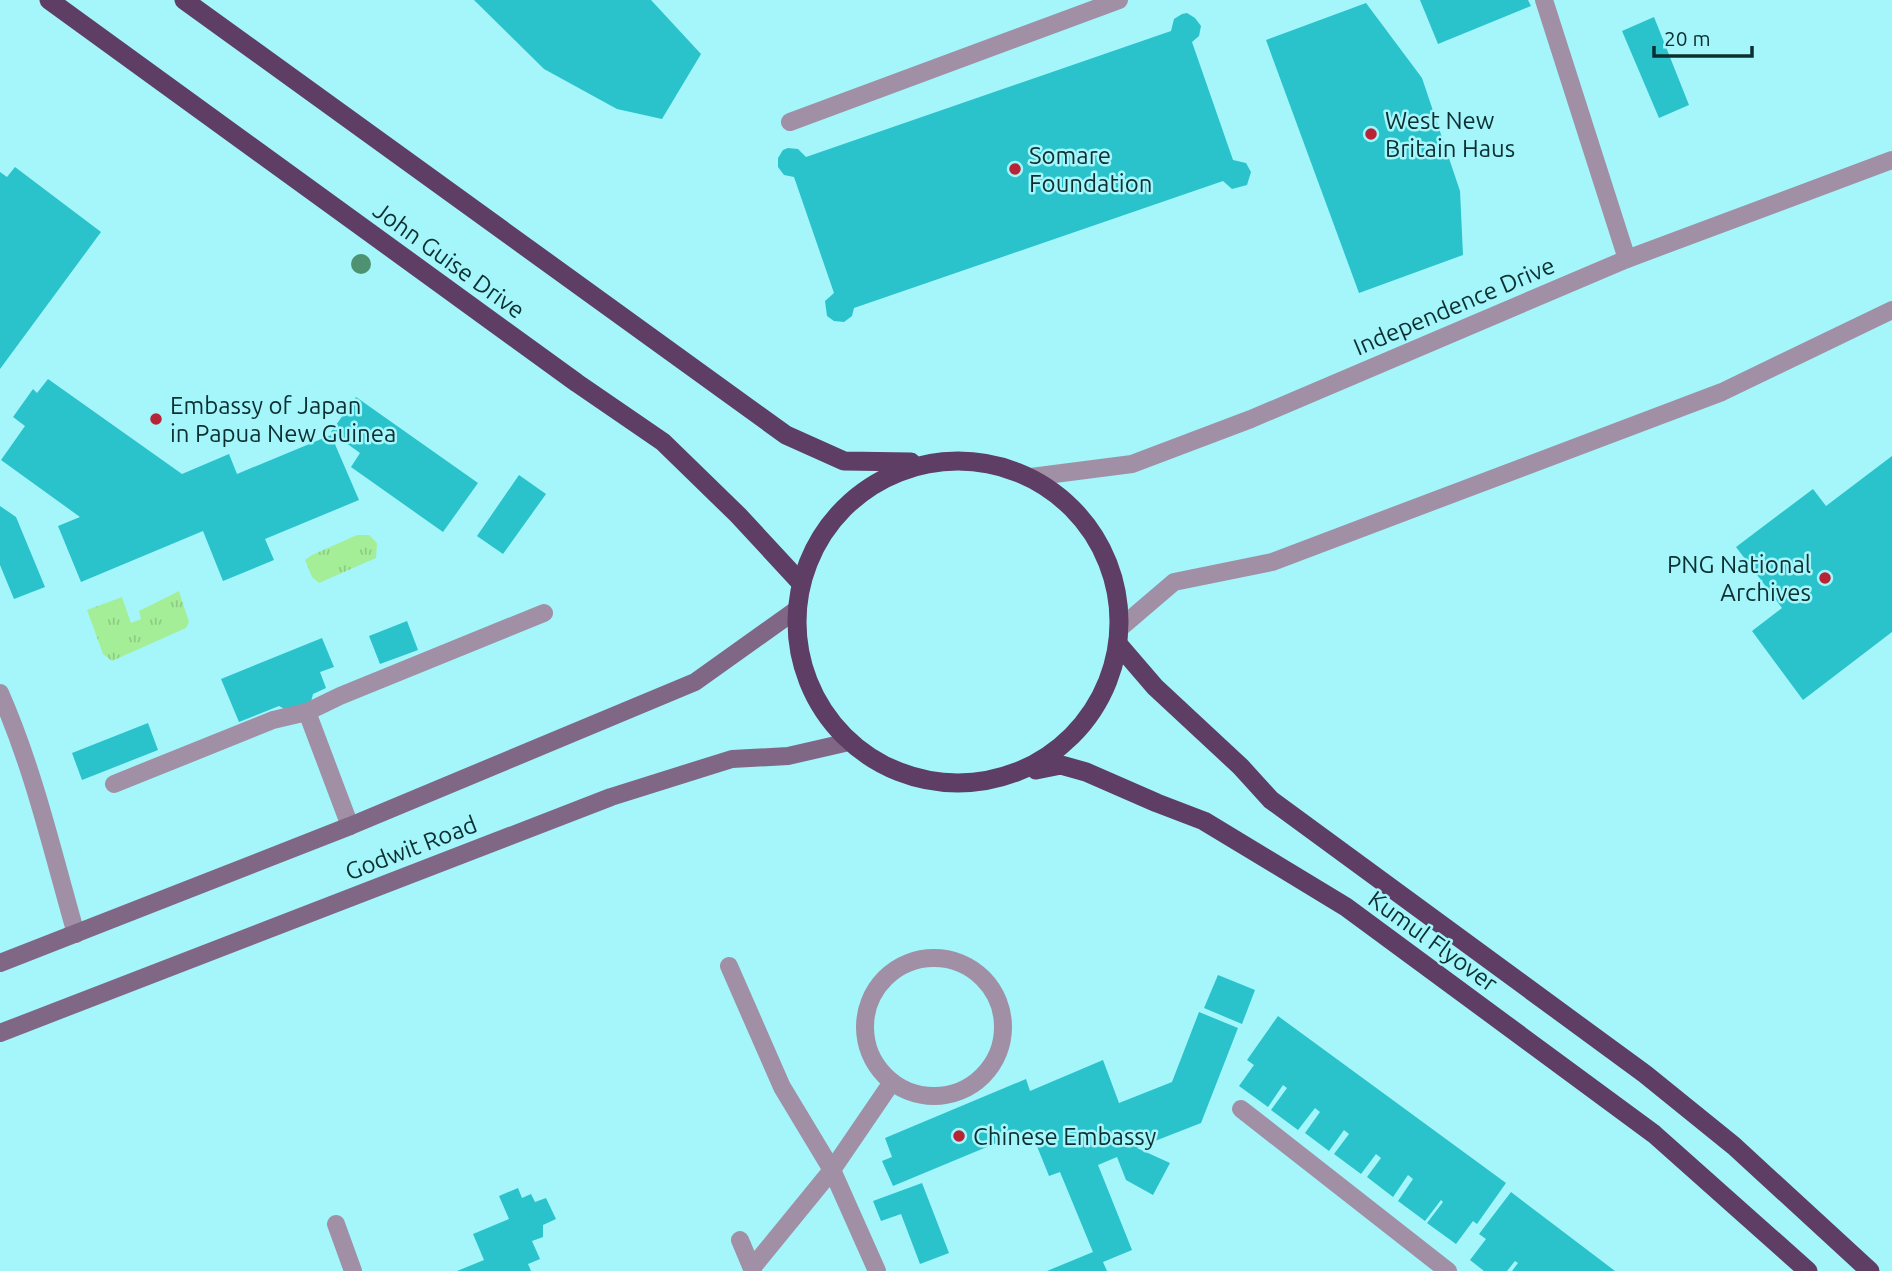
<svg xmlns="http://www.w3.org/2000/svg" width="1892" height="1271" font-family="Ubuntu,sans-serif">
<defs>
<pattern id="grass-tufts" width="24" height="20" patternUnits="userSpaceOnUse" patternTransform="scale(1.75)"><rect width="24" height="20" fill="#a5ee98"/><path d="M3 7l-1-3M5 7V3M7 7l1-3M15 17l-1-3M17 17v-4M19 17l1-3" fill="none" stroke="#8dcc83"/></pattern>
</defs>
<rect width="100%" height="100%" fill="#a4f6fb"/>
<g fill="url(#grass-tufts)">
<polygon points="357,535 369,535 377,543 376,558 319,583 312,577 305,560 312,555"/>
<polygon points="179,591 189,622 186,628 112,661 103,654 87,610 122,597 131,623 141,619 139,611"/>
</g>
<g fill="#2ac3cb">
<polygon points="474,0 651,0 701,54 662,119 617,109 544,69"/>
<polygon points="1420,0 1528,0 1531,6 1438,44"/>
<polygon points="1366,3 1422,78 1460,191 1463,255 1359,293 1266,40"/>
<polygon points="1187,13 1195,18 1201,26 1199,36 1192,42 1233,160 1246,163 1251,172 1247,185 1232,189 1223,181 854,308 852,316 844,322 834,321 827,316 825,301 834,293 794,177 784,175 778,167 778,158 783,150 788,148 798,149 806,157 1171,31 1174,19 1182,14"/>
<polygon points="1654,17 1689,105 1659,118 1622,31"/>
<polygon points="15,167 101,232 0,369 0,172 7,177"/>
<polygon points="48,379 182,474 229,454 237,474 331,435 359,500 265,539 274,560 223,581 203,531 81,582 58,526 80,517 1,460 25,426 13,417 33,389 37,393"/>
<polygon points="356,397 478,483 443,532 351,467 360,453 331,432"/>
<polygon points="1892,456 1892,632 1803,700 1752,631 1782,608 1736,547 1813,489 1826,506"/>
<polygon points="519,475 546,494 503,554 477,536"/>
<polygon points="0,506 16,517 45,587 14,599 0,565"/>
<polygon points="407,621 418,650 380,664 369,636"/>
<polygon points="322,638 334,667 320,672 326,688 313,694 311,702 288,711 279,706 239,722 221,679"/>
<polygon points="148,723 158,750 82,780 72,753"/>
<polygon points="1218,975 1255,990 1242,1024 1204,1008"/>
<polygon points="1199,1012 1238,1028 1201,1123 1137,1148 1170,1163 1153,1195 1126,1180 1117,1157 1098,1165 1132,1250 1103,1262 1107,1271 1047,1271 1093,1252 1060,1172 1049,1176 1030,1129 893,1186 882,1161 892,1157 885,1138 1026,1079 1030,1091 1103,1060 1119,1103 1172,1082"/>
<polygon points="1278,1016 1506,1183 1477,1224 1473,1221 1456,1244 1427,1223 1443,1202 1441,1200 1425,1221 1398,1201 1413,1179 1408,1175 1393,1197 1367,1177 1381,1158 1376,1154 1361,1174 1334,1154 1349,1134 1344,1130 1329,1151 1305,1133 1320,1112 1315,1108 1298,1130 1271,1110 1287,1088 1283,1085 1268,1107 1239,1086 1254,1065 1247,1060"/>
<polygon points="922,1183 949,1253 920,1264 901,1214 881,1221 873,1201"/>
<polygon points="518,1188 522,1198 531,1194 535,1202 546,1198 556,1219 543,1225 543,1237 532,1241 540,1259 528,1264 531,1271 457,1271 484,1260 473,1234 509,1219 499,1196"/>
<polygon points="1511,1192 1615,1271 1512,1271 1518,1263 1515,1261 1507,1271 1484,1271 1470,1260 1486,1239 1479,1234"/>
</g>
<g fill="none" stroke-linecap="round" stroke-linejoin="round">
<g stroke="#a190a5" stroke-width="18">
<polyline points="1544,0 1627,259"/>
<polyline points="790,122 1119,0"/>
<path d="M 0,693 C 34,770 53,854 76,934"/>
<polyline points="114,784 273,720 307,712"/>
<polyline points="350,826 307,712 340,696 544,613"/>
<circle cx="934" cy="1027" r="69"/>
<polyline points="729,966 782,1087 832,1170 752,1268"/>
<polyline points="1241,1109 1448,1271"/>
<polyline points="877,1271 832,1170 892,1082"/>
</g>
<g stroke="#a190a5" stroke-width="18">
<polyline points="336,1224 353,1271"/>
<polyline points="740,1240 753,1271"/>
</g>
<g stroke="#a190a5" stroke-width="18">
<polyline points="1031,477 1132,464 1251,419 1627,259 1892,160"/>
<polyline points="1119,629 1174,582 1272,562 1722,392 1892,310"/>
</g>
<g stroke="#806785" stroke-width="18">
<polyline points="0,963 350,826 695,682 796,610"/>
<polyline points="0,1033 611,797 732,759 788,756 849,742"/>
</g>
<g stroke="#5e3e64" stroke-width="19">
<polyline points="49,0 577,383 663,442 738,515 800,582"/>
<polyline points="184,0 786,435 844,461 911,462"/>
<circle cx="958" cy="622" r="161"/>
<polyline points="1118,644 1155,687 1241,767 1271,800 1645,1074 1734,1146 1870,1271"/>
<polyline points="1036,770 1061,765 1086,772 1157,803 1204,821 1346,907 1654,1134 1808,1271"/>
</g>
</g>
<circle fill="#4f9271" cx="361" cy="264" r="10"/>
<g fill="#b62436" stroke="#a4f6fb" stroke-width="2.5">
<circle cx="1371" cy="134" r="7"/>
<circle cx="1015" cy="169" r="7"/>
<circle cx="156" cy="419" r="7"/>
<circle cx="1825" cy="578" r="7"/>
<circle cx="959" cy="1136" r="7"/>
</g>
<g text-anchor="middle" dominant-baseline="central" stroke-width="5" stroke-linejoin="round" paint-order="stroke">
<g font-size="24" fill="#0c3032" stroke="#a4f6fb" text-anchor="start">
<text x="1385" y="120">West New<tspan x="1385" dy="28">Britain Haus</tspan></text>
<text x="1029" y="155">Somare<tspan x="1029" dy="28">Foundation</tspan></text>
<text x="170" y="405">Embassy of Japan<tspan x="170" dy="28">in Papua New Guinea</tspan></text>
<text x="1811" y="564" text-anchor="end">PNG National<tspan x="1811" dy="28">Archives</tspan></text>
<text x="973" y="1136">Chinese Embassy</text>
</g>
<g font-size="24" fill="#0c3032" stroke="#a4f6fb">
<text transform="translate(449 260) rotate(36)">John Guise Drive</text>
<text transform="translate(1454 306) rotate(-23)">Independence Drive</text>
<text transform="translate(411 848) rotate(-21)">Godwit Road</text>
<text transform="translate(1433 941) rotate(36)">Kumul Flyover</text>
</g>
</g>
<path d="M1654 46v10h98v-10" fill="none" stroke="#0c3032" stroke-width="3.5"/>
<text x="1664" y="46" font-size="21" fill="#0c3032" stroke="#a4f6fb" stroke-width="5" paint-order="stroke">20 m</text>
</svg>
